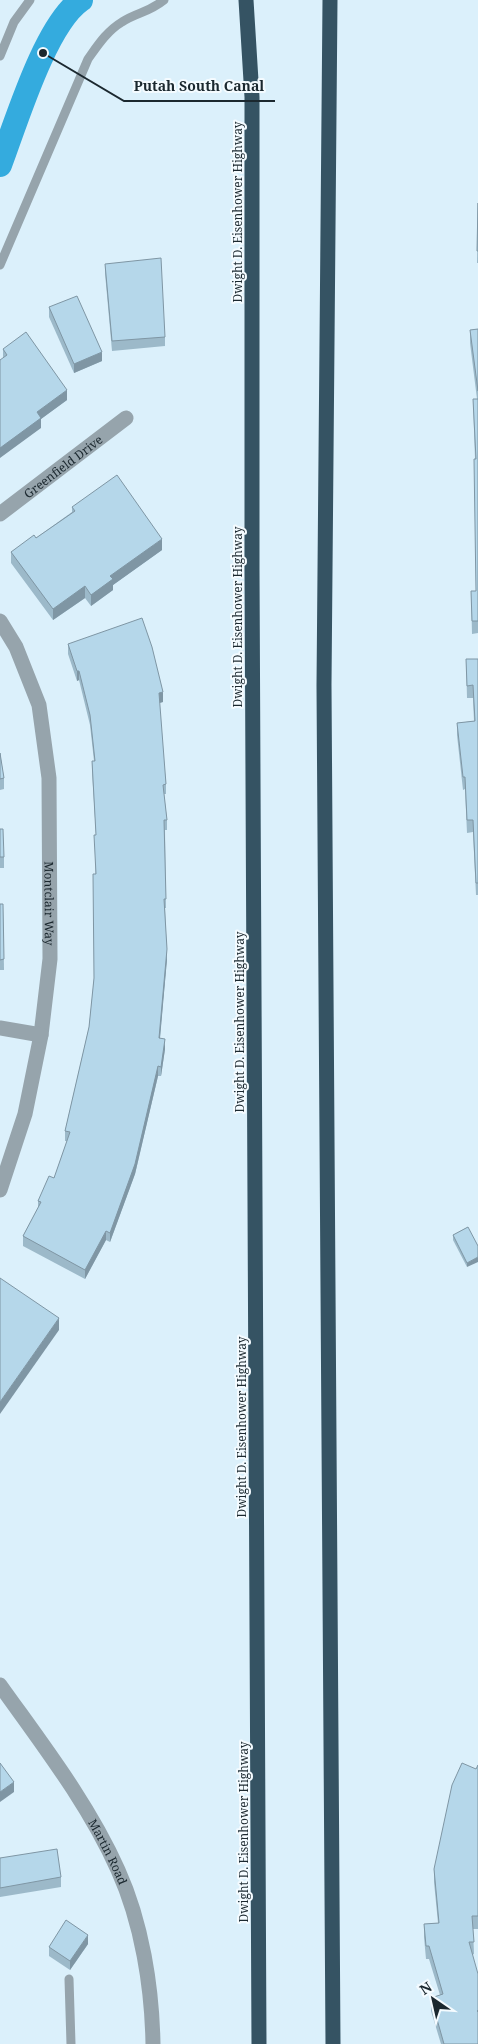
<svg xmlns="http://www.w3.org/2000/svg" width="478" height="2044" font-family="'Noto Serif',serif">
<rect width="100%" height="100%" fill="#dbf0fb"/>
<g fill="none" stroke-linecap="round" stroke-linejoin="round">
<path stroke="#34abde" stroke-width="24" d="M 0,165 C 16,123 45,25 81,0"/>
<g stroke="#96a4ac" stroke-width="9">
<polyline points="0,56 14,22 30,0"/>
<path d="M 0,265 L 88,59 C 98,45 107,31 122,22 C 137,12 148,13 164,0"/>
<polyline points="69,1979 71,2044"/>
</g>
<g stroke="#96a4ac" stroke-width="15">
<path id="s1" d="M 0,514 L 126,418"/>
<path id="s2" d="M 0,621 L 16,647 L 39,705 L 49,778 L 50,959 L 41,1035 L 25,1114 L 0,1190"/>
<polyline points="0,1028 41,1035"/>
<path id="s3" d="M 0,1685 C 42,1744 88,1803 118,1870 C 142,1923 152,1987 153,2044"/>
</g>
<g stroke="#355363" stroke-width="15">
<polyline points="246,0 252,97 252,569 259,2044"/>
<polyline points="330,0 324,685 333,2044"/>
</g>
</g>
<g fill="#9cb9c9">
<polygon points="478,203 478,263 477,263"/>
<polygon points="105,264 165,337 165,346 112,351 105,273"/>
<polygon points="49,307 102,361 74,373 49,317"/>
<polygon points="478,329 478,633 472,634 471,591 476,591 475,459 473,399 477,399 470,343 470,330"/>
<polygon points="3,349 67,400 41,419 41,428 3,358"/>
<polygon points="72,507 162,550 113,585 113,590 91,606 85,598 53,620 11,563 11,552 36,538 72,512"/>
<polygon points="68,644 163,702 159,703 166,784 166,794 164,794 167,820 167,830 165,830 166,908 165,908 167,959 160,1039 165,1049 161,1076 158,1076 135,1174 110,1242 106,1240 85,1279 23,1246 23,1236 38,1208 38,1201 54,1178 67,1141 65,1141 65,1131 89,1027 94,979 96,835 92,771 92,761 94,761 90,725 79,680 77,681 68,654"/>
<polygon points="466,659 478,659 478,895 476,895 473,832 467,833 465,789 463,790 457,735 457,723 474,721 473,698 467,698"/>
<polygon points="0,753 4,778 4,789 0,790"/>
<polygon points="0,829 4,857 4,868 0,868"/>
<polygon points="0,904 3,904 4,970 0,970"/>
<polygon points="468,1227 467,1267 453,1240 453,1235"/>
<polygon points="478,1765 478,1929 473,1929 474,1954 472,1955 478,2044 441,2044 431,2011 431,1998 440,1995 429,1959 426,1959 424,1937 424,1924 438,1923 434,1882 434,1869"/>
<polygon points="0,1858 61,1877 61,1887 0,1897"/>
<polygon points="88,1944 70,1970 49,1956 49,1947"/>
</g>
<g fill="#7f96a4">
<polygon points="102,352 102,361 74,373 74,364"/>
<polygon points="67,390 67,400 41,419 41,428 0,458 0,448 37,412"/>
<polygon points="162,539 162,550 113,585 113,590 91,606 91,595 110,576"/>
<polygon points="85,586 85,598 53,620 53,609"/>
<polygon points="77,671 79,671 79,680 77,681"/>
<polygon points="163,692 163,702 159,703 159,693"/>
<polygon points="167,949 167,959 159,1048 159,1038"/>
<polygon points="165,1039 165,1049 161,1076 161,1067"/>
<polygon points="158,1066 158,1076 135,1174 110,1242 110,1233"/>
<polygon points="106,1231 106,1240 85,1279 85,1270"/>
<polygon points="478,1257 478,1262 467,1267 467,1263"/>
<polygon points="59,1318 59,1330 0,1414 0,1402"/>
<polygon points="14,1782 14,1792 0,1802 0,1792"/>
<polygon points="88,1935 88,1944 70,1970 70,1961"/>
</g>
<g fill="#b5d7ea" stroke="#7f96a4">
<polygon points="478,203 478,251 477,251"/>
<polygon points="161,258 165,337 112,341 105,264"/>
<polygon points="77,296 102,352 74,364 49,307"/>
<polygon points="478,329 478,391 470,330"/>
<polygon points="26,332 67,390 37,412 41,418 0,448 0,360 7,355 3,349"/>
<polygon points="473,399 478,399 478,621 472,621 471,591 476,591 474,459 476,459"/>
<polygon points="117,475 162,539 110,576 113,579 91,595 85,586 53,609 11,552 34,535 36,538 75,511 72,507"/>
<polygon points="142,618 152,647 163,692 159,693 166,784 163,785 167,820 164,820 166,899 164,899 167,949 159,1038 165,1039 161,1067 158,1066 135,1164 110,1233 106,1231 85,1270 23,1236 41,1202 38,1201 49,1176 54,1178 70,1132 65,1131 89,1027 94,978 93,874 96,874 94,835 96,835 92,761 95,761 90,715 79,671 77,671 68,644"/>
<polygon points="466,659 478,659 478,883 476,883 473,820 467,820 465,777 463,777 457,723 475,721 473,685 467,686"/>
<polygon points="0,753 4,778 0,779"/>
<polygon points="0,829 3,829 4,857 0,857"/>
<polygon points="0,904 3,904 4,959 0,960"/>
<polygon points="468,1227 478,1246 478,1257 467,1263 453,1235"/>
<polygon points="0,1278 59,1318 0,1402"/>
<polygon points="0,1763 14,1782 0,1792"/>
<polygon points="462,1763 476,1769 478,1765 478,1916 472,1916 474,1942 469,1942 478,1974 478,2010 477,2011 478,2012 478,2044 444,2044 431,1998 443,1994 429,1946 426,1946 424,1924 439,1923 434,1869 452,1785"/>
<polygon points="57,1849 61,1877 0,1888 0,1858"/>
<polygon points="66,1920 88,1935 70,1961 49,1947"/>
</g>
<g text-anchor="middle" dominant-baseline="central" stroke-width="4" stroke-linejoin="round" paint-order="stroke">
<g font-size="12" fill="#1b282f" stroke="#f4fbff">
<text transform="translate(237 212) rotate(-90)">Dwight D. Eisenhower Highway</text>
<text stroke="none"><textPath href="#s1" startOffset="79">Greenfield Drive</textPath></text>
<text transform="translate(237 617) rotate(-90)">Dwight D. Eisenhower Highway</text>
<text stroke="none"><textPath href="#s2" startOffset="292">Montclair Way</textPath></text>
<text transform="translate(239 1022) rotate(-90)">Dwight D. Eisenhower Highway</text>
<text transform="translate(241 1427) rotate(-90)">Dwight D. Eisenhower Highway</text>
<text transform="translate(243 1832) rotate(-90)">Dwight D. Eisenhower Highway</text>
<text stroke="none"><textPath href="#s3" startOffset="199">Martin Road</textPath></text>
</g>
</g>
<path fill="none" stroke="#1b282f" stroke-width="2" d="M43 53L124 101H275"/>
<circle fill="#1b282f" stroke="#f4fbff" stroke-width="2" cx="43" cy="53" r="5"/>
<g font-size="14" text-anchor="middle" font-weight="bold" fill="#1b282f" stroke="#f4fbff" stroke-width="4" stroke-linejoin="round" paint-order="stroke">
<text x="199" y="91">Putah South Canal</text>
</g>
<g transform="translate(433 1999) rotate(326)" stroke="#f4fbff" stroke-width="4" paint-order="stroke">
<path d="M0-4L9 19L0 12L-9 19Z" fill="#1b282f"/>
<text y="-8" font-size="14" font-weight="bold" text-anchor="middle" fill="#1b282f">N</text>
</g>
</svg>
